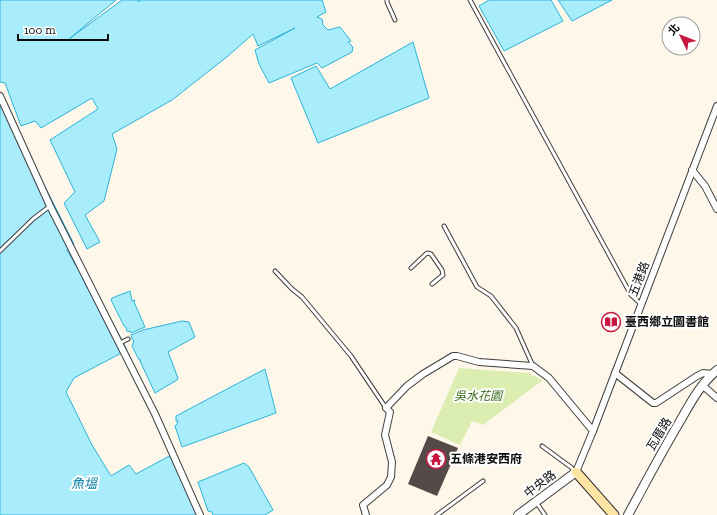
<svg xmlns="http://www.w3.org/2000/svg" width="717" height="515" font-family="'Zilla Slab','Noto Sans TC',serif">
<rect width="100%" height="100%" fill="#fff7ea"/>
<polygon fill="#dbedb0" points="459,368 528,373 543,380 483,425 472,421 460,445 431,432"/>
<g fill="#a9ecfc" stroke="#29b4da">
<polygon points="0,0 116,0 69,39 122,0 138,0 139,2 140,0 322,0 326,12 317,17 322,19 323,25 328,30 340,27 351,41 348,42 353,47 352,52 322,68 317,63 269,83 259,64 255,50 295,28 258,46 253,34 228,56 172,100 112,134 117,149 104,201 85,215 100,242 87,249 64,203 75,192 50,140 98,109 92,98 41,128 35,121 21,126 5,83 0,82"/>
<polygon points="489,0 551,0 563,21 504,51 479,6"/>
<polygon points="558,0 612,0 572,21"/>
<polygon points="413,42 429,98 318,143 291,78 316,66 330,89"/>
<polygon points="0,98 74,244 67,250 76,266 77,266 82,273 80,274 83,276 82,277 88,289 94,287 127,350 74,378 66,392 92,445 111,476 129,465 136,474 173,454 201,515 0,515"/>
<polygon points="130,291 132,301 135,300 134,302 145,327 131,333 130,331 129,331 128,332 126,330 127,328 124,326 111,300 112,298"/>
<polygon points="182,321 189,322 195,337 168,352 178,378 177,380 155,393 140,361 141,360 139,360 132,346 134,341 132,339 131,335 143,330"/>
<polygon points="265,369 276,413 182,447 175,426 177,424 178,421 176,421 176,416"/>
<polygon points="244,463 249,467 273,510 265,515 213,515 212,512 208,511 198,482"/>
</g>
<polygon fill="#554a47" points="428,436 458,448 437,496 408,484"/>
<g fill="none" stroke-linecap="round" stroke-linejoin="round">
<g stroke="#3e3e3e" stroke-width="5">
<g id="service">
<polyline points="387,0 387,2 395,20"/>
<polyline points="470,0 631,295 642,305"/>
<polyline points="444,226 477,287 491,296 516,328 533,366"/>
<polyline points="0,251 33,219 50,206"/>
<polyline points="411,268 427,253 431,254 442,270 443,275 432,284"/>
<polyline points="275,271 292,289 302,297 351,356 386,408"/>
<polyline points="120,343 128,339"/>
<polyline points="542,446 572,468 574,473"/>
<polyline points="536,502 545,515"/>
<polyline points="437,515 483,481"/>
</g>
</g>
<g stroke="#3e3e3e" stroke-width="8">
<g id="minor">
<polyline points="0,96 50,206 155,414 200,515"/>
<polyline points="692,170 705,186 717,209"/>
<polyline points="615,373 653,403 656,403 697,376 703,373 713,374"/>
<polyline points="702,385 717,398"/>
<polyline points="576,472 593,431 717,106"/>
<polyline points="366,515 363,505 387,485 391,477 392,462 385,435 390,412 386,408 407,386 423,374 453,356 457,356 479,362 533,366 549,378 593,431"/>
</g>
</g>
<g stroke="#3e3e3e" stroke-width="10">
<g id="tertiary">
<polyline points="518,515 576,472"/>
<path d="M 628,515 C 645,484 661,453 679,423 C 690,404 700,384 717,370"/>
</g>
</g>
<g stroke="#2d2d2d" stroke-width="11">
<polyline id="secondary" points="576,472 614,515"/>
</g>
<use href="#service" stroke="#fff" stroke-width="3"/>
<use href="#minor" stroke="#fff" stroke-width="6"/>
<use href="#tertiary" stroke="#fff" stroke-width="8"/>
<use href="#secondary" stroke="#ffe5a5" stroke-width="9"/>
</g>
<defs>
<g id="library-ring" transform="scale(1)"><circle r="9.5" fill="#fff" stroke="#c8173f" stroke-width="1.5"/><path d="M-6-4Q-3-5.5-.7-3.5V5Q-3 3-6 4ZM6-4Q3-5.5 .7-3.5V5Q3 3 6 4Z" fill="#c8173f"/></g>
<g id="temple-ring" transform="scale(1)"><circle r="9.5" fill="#fff" stroke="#c8173f" stroke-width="1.5"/><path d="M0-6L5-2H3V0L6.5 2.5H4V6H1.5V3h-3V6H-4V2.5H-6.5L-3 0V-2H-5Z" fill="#c8173f"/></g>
</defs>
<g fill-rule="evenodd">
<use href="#library-ring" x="611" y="322"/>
<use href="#temple-ring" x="436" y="459"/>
</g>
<g text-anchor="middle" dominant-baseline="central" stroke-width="4" stroke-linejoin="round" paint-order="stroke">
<g font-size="12" fill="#0b0b0b" stroke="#fff">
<text transform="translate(639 279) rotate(-69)">五港路</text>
<text transform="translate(659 434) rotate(-59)">瓦厝路</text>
<text transform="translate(540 484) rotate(-37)">中央路</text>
</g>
<g font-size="12" font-weight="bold" fill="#0b0b0b" stroke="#fff" text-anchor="start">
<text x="625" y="322">臺西鄉立圖書館</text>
<text x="450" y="459">五條港安西府</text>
</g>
<g font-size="12" font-style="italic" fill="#366916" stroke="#fff">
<text x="478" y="396">吳水花園</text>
</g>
<g font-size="13" font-style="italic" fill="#0a80a8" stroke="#fff">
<text x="84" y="483">魚塭</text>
</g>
</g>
<g transform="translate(681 36) rotate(313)"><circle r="19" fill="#ffffff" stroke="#9d9d9d"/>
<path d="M0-3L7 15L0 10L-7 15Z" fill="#c8173f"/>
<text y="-6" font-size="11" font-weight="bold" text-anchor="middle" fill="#0b0b0b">北</text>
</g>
<path d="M18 34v6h90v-6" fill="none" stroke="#0b0b0b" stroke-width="2"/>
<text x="24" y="34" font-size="12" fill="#0b0b0b" stroke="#ffffff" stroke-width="3" paint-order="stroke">100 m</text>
</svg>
